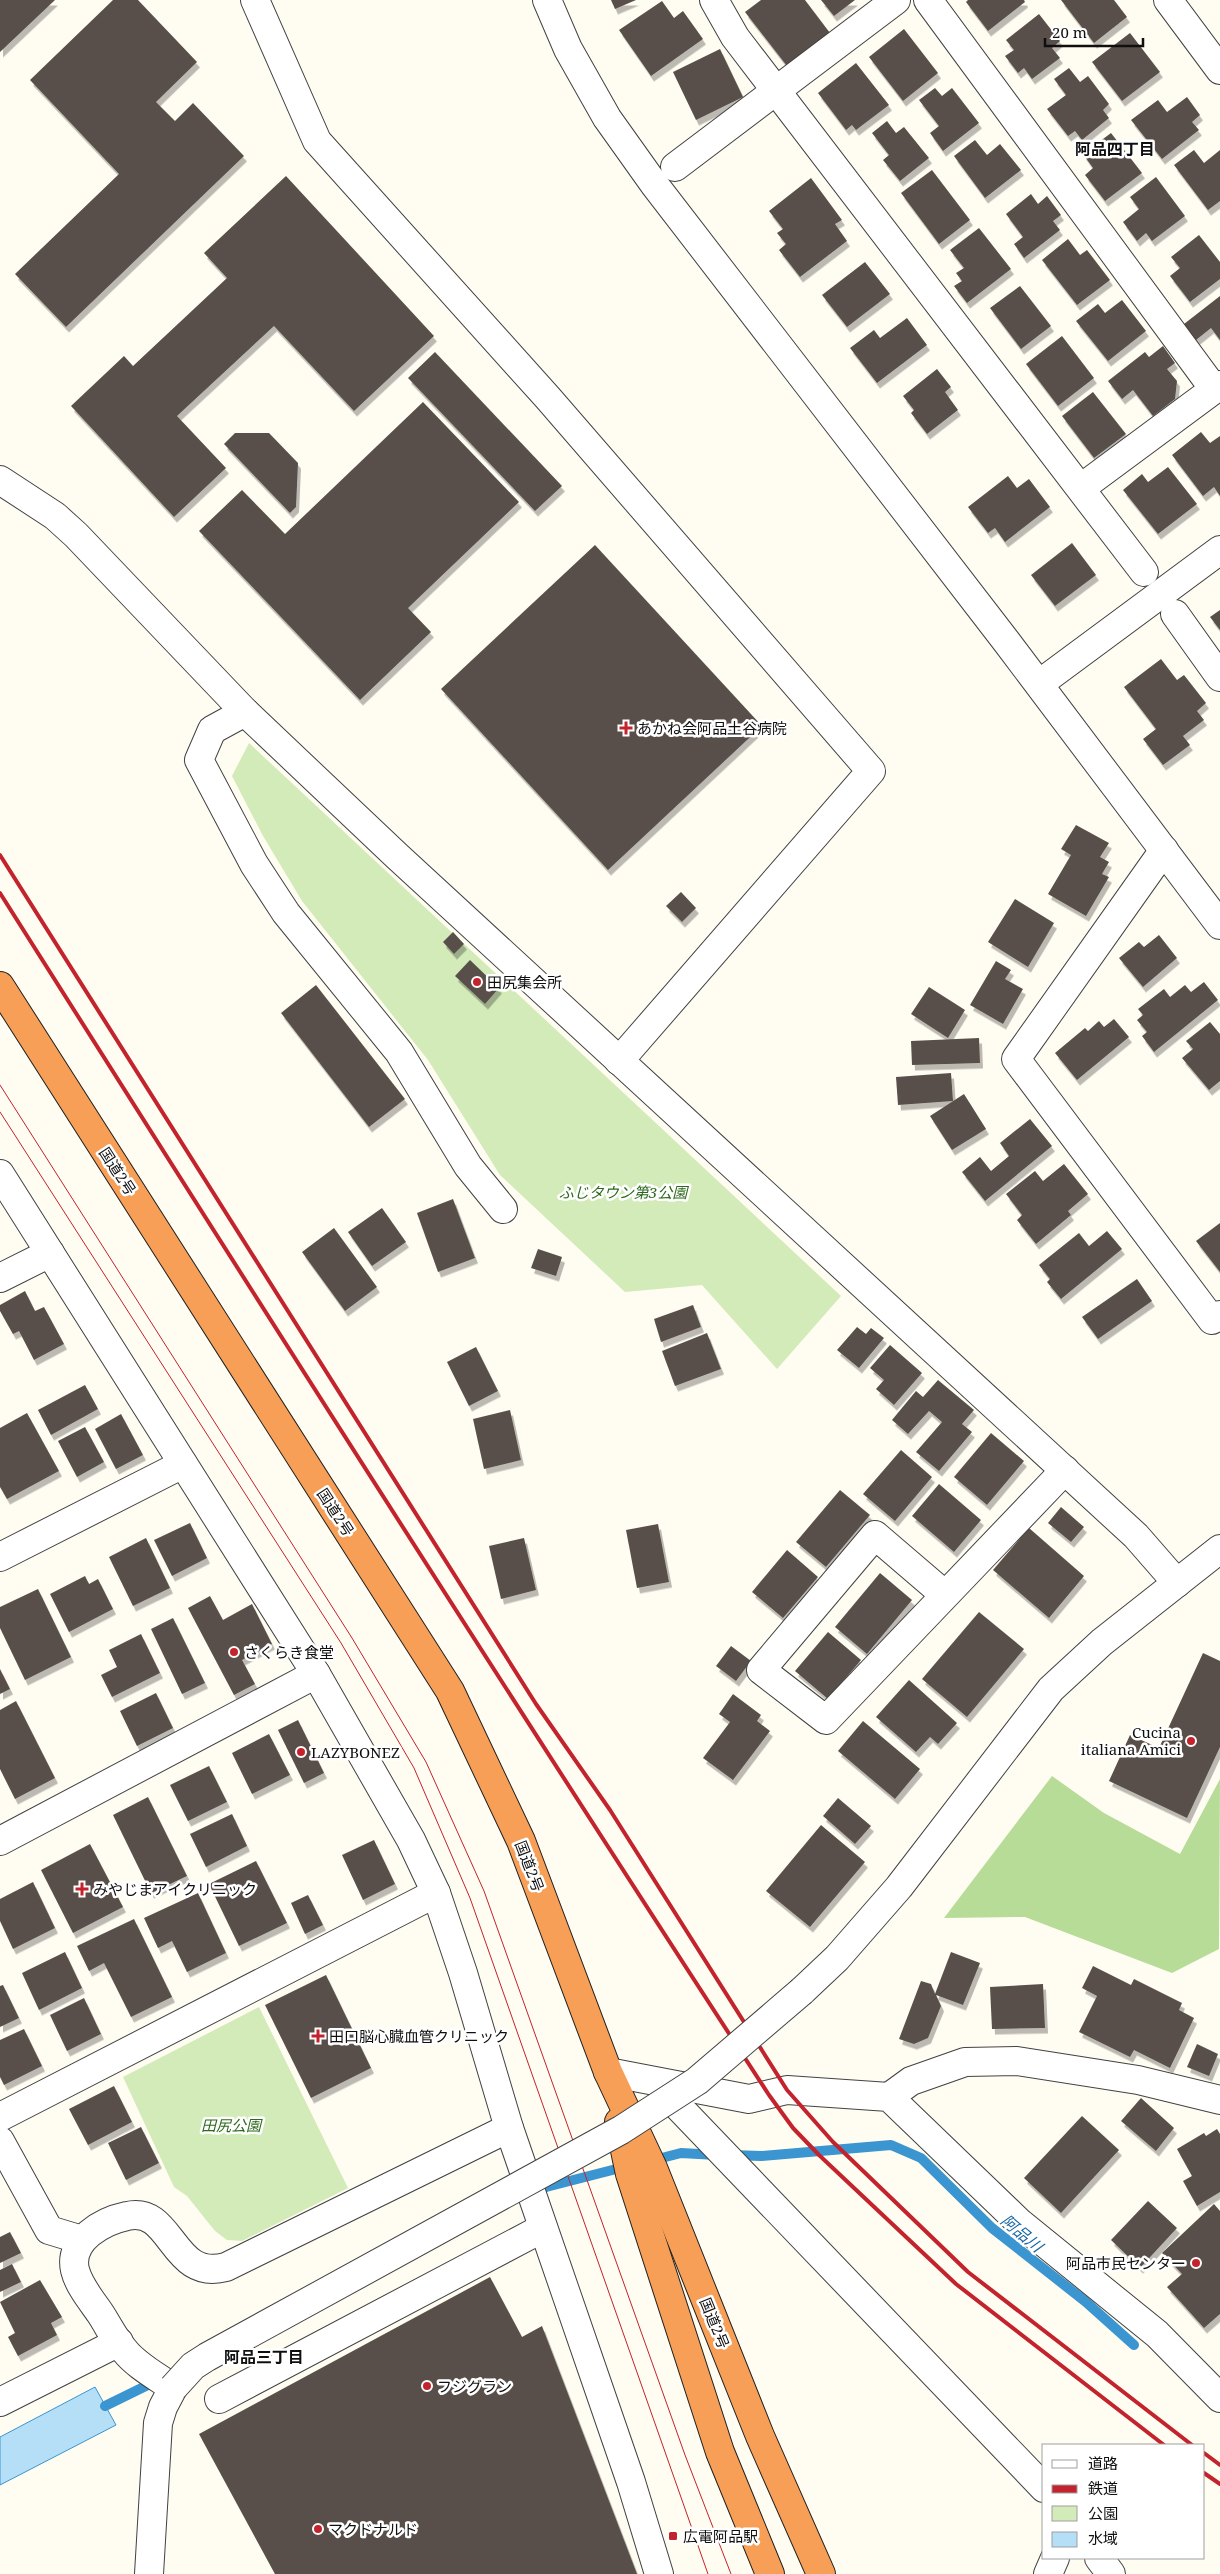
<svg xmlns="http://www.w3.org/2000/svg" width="1220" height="2574" font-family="'Noto Serif','Noto Sans JP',serif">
<defs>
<filter id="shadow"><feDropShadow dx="3" dy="5.5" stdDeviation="0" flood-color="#0004"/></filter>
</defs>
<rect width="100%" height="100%" fill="#fffcf1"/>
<g fill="#d3ebb9">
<polygon points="249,743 841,1296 777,1369 702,1285 625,1292 500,1175 428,1060 302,901 263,836 232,776"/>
<polygon points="259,2007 348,2188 242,2241 227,2240 215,2231 187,2196 174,2187 123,2077"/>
</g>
<polygon fill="#b7dc98" points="1052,1776 1104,1813 1180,1854 1220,1779 1219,1949 1172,1973 1025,1917 944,1918"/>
<polygon fill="#b4dff7" stroke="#3a95d0" points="95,2387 116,2425 0,2485 0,2437"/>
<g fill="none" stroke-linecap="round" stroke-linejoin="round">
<g stroke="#3a95d0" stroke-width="10">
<polyline points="731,2155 761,2156 891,2145 921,2158 992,2228 1086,2302 1134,2345"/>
<polyline points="650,2161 681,2153 717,2155"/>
<polyline points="534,2193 546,2187 628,2166"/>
<polyline points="105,2406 156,2381"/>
</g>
</g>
<g fill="#58504b" filter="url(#shadow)">
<polygon points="0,0 55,0 0,52"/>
<polygon points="113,0 138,0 197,62 156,102 175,121 193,103 244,156 66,327 15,274 119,174 30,80"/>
<polygon points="611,0 636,0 615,9"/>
<polygon points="761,0 805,0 830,33 787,66 745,12"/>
<polygon points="821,0 855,0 834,16"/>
<polygon points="968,0 1024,0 1025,2 988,31 966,2"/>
<polygon points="1061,0 1114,0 1127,17 1094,43"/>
<polygon points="662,1 674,18 683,11 703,39 651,76 619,30"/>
<polygon points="1039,14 1060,41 1052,48 1060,58 1032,79 1024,68 1018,73 1005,56 1014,50 1006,40"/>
<polygon points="904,29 938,73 903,101 869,57"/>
<polygon points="1130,33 1160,72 1122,101 1092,62"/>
<polygon points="720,49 743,97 696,120 673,72"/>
<polygon points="856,63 889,105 856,130 852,125 846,130 818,93"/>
<polygon points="1069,68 1080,82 1088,76 1109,104 1103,110 1109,118 1082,140 1075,131 1068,136 1047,109 1066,95 1054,79"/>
<polygon points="935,88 942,96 952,88 979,123 943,151 930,133 939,126 919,100"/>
<polygon points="1187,97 1200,115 1192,122 1199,130 1162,159 1131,120 1158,100 1167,112"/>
<polygon points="887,121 896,133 904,127 929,158 900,181 883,160 889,155 872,133"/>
<polygon points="1111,133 1142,173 1105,201 1085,175 1093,168 1083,154"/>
<polygon points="975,140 987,155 1000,144 1021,170 985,198 954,156"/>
<polygon points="1194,150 1204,163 1220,150 1220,201 1208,210 1174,165"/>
<polygon points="932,170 970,220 939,244 901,193"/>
<polygon points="286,176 434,336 354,411 274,326 177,416 226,468 174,517 71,406 124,356 133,366 227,278 204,253"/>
<polygon points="1156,177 1185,216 1152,241 1146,233 1137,241 1123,222 1139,209 1130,197"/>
<polygon points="811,178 842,220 835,224 847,241 800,277 779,250 786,244 777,233 783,229 769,211"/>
<polygon points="1031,194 1038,204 1047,196 1061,215 1053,221 1060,230 1024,258 1014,244 1023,237 1006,214"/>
<polygon points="979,228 1011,269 967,303 954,286 962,281 956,273 964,268 950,250"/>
<polygon points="1199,235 1220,262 1220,279 1190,302 1170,276 1180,268 1171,257"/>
<polygon points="1068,239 1080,255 1087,250 1110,280 1077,305 1042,260"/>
<polygon points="865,262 890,294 847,327 822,295"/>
<polygon points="1020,286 1051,326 1021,349 990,308"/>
<polygon points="1220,296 1220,340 1211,328 1196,340 1184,324"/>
<polygon points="1122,300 1146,331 1108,361 1076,321 1098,304 1105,313"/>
<polygon points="907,318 927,345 877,383 850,348 874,330 880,338"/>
<polygon points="1062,336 1094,378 1058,406 1026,364"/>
<polygon points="1163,346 1175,363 1167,369 1177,381 1175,399 1153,416 1133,390 1122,399 1108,381 1145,352 1149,357"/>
<polygon points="435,352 562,486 535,511 408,378"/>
<polygon points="937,369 951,387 945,392 958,410 927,434 911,413 914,410 903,396"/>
<polygon points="1093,392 1126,434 1094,458 1062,416"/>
<polygon points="423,402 519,502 408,608 431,632 360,700 199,531 242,490 285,534"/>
<polygon points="1201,432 1210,443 1220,436 1220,496 1214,487 1203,496 1172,455"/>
<polygon points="235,433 269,433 298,463 296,507 290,513 224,444"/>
<polygon points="1168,467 1197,504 1158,534 1123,490 1142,474 1148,482"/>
<polygon points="1008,476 1017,488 1029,479 1050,507 1005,542 995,528 988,533 968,507"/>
<polygon points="1072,543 1096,575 1055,606 1031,575"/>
<polygon points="595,545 762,726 608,870 441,689"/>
<polygon points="1220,610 1220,630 1210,617"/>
<polygon points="1161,659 1177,680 1184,675 1206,703 1197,711 1204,720 1183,736 1190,745 1163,765 1143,739 1156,729 1124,687"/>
<polygon points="1076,825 1109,843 1100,857 1109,862 1102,874 1109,877 1086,916 1048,894 1071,855 1061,849"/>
<polygon points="681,892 696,908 682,922 666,906"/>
<polygon points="1015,899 1054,923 1028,967 988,942"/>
<polygon points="453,932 464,944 454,954 443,942"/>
<polygon points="1159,935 1177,958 1143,987 1119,958 1139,942 1144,947"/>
<polygon points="470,960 499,988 485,1004 455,976"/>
<polygon points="996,961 1011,970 1005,979 1023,989 1003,1024 970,1005"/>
<polygon points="1204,982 1218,1000 1154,1052 1142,1036 1147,1032 1137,1020 1143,1015 1138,1009 1164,989 1170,997 1185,985 1191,992"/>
<polygon points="316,985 405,1099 369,1127 281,1013"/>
<polygon points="929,987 965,1010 948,1038 911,1014"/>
<polygon points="1114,1019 1129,1037 1077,1080 1055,1053 1085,1028 1088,1031 1099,1021 1104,1027"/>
<polygon points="1210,1022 1220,1034 1220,1081 1209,1090 1182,1058 1193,1049 1186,1041"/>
<polygon points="979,1038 980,1063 912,1065 911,1041"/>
<polygon points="951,1073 953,1101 898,1105 896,1077"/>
<polygon points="964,1094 986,1129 952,1150 930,1116"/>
<polygon points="1030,1119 1052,1146 985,1201 962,1172 980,1157 991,1171 1009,1156 1000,1143"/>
<polygon points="1064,1164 1088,1194 1068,1211 1071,1215 1036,1244 1017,1220 1022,1215 1006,1194 1035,1171 1043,1181"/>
<polygon points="453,1199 475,1258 438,1272 417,1213"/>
<polygon points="382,1208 406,1242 372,1266 348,1232"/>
<polygon points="1220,1223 1220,1272 1196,1241"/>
<polygon points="334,1228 377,1287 345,1311 302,1252"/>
<polygon points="1107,1231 1122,1249 1061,1299 1047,1282 1050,1279 1039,1265 1079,1233 1089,1246"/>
<polygon points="538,1249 562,1257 556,1276 531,1268"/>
<polygon points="1137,1279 1152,1301 1098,1339 1082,1317"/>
<polygon points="25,1291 35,1311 44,1307 64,1344 34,1360 19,1331 13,1334 0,1311 0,1305"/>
<polygon points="693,1305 701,1327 661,1342 654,1319"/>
<polygon points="857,1327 866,1334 871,1328 884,1338 859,1368 837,1350"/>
<polygon points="707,1333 721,1369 675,1386 662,1351"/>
<polygon points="890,1345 922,1373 894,1405 876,1389 884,1380 870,1368"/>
<polygon points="476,1347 498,1391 469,1406 447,1362"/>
<polygon points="938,1380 974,1410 962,1424 972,1432 939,1471 916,1452 942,1422 929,1411 908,1434 892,1420 916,1391 923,1397"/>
<polygon points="85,1385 98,1409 51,1435 38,1410"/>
<polygon points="510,1410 521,1460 484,1469 473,1419"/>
<polygon points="27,1413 59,1471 7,1499 0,1487 0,1428"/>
<polygon points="121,1414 143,1455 116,1469 95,1429"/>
<polygon points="85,1427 104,1462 77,1477 58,1441"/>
<polygon points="991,1433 1024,1461 987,1505 954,1477"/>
<polygon points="901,1450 932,1477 895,1521 863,1494"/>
<polygon points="939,1484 981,1520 954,1552 912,1516"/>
<polygon points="840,1490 870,1515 826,1567 796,1542"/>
<polygon points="1061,1507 1084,1527 1071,1542 1048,1523"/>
<polygon points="190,1523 207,1558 172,1576 154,1540"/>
<polygon points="658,1524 669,1582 637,1588 626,1530"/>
<polygon points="1029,1528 1084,1576 1049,1618 993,1570"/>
<polygon points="146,1538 170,1588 133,1606 109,1557"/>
<polygon points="524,1538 536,1590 501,1599 489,1546"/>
<polygon points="787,1550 818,1577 783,1618 752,1592"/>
<polygon points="880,1573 912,1600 867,1654 835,1627"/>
<polygon points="85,1576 89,1584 98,1579 113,1609 69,1632 50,1594"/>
<polygon points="38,1589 71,1657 25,1680 0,1628 0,1607"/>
<polygon points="210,1596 223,1620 252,1604 272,1644 242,1660 255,1684 234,1695 188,1608"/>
<polygon points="979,1612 1024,1649 967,1717 922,1679"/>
<polygon points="173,1618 205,1683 182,1694 151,1629"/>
<polygon points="828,1632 861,1660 828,1699 795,1671"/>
<polygon points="141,1634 160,1673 112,1697 101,1675 117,1667 109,1650"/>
<polygon points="731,1646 751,1661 736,1681 716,1666"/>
<polygon points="1203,1653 1220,1661 1220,1747 1187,1818 1109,1781 1130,1735 1159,1748"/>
<polygon points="0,1669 10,1689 0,1694"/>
<polygon points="909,1680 957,1723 938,1744 930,1737 916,1752 876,1717"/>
<polygon points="156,1693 173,1728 137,1746 120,1711"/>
<polygon points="733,1694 761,1715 757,1721 770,1731 733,1780 703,1758 730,1722 719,1714"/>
<polygon points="16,1701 55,1778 15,1799 0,1769 0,1710"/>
<polygon points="298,1720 324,1773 304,1783 278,1730"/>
<polygon points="863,1721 920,1769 895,1799 838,1751"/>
<polygon points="269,1734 290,1775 252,1794 232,1753"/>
<polygon points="209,1766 227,1802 188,1821 170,1785"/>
<polygon points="148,1797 187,1876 151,1893 113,1815"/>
<polygon points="838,1798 871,1826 855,1844 823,1816"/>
<polygon points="232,1814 247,1846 206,1867 190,1834"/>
<polygon points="821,1825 865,1862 810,1927 766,1891"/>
<polygon points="374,1840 395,1884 363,1900 342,1855"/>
<polygon points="90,1844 123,1907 73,1933 41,1870"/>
<polygon points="256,1861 287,1923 239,1946 209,1884"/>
<polygon points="33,1882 55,1928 13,1949 0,1921 0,1899"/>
<polygon points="198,1893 226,1953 187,1972 172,1941 158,1948 144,1918"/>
<polygon points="308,1895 323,1925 305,1934 291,1903"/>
<polygon points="134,1919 172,1997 131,2017 104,1963 89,1971 77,1946"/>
<polygon points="65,1952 82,1988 39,2010 22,1973"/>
<polygon points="951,1952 980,1963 963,2005 936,1995 941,2006 928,2038 914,2044 899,2039 921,1981 931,1984 935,1994"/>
<polygon points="1093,1966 1131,1985 1134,1979 1182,2003 1179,2010 1194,2018 1170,2068 1134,2050 1130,2057 1079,2032 1097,1996 1082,1988"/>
<polygon points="326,1975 371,2068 311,2098 265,2005"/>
<polygon points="1043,1984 1045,2028 992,2029 990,1987"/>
<polygon points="3,1985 19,2018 0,2027 0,1986"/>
<polygon points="84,1998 101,2034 67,2051 50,2015"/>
<polygon points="24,2029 42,2066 4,2085 0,2077 0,2040"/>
<polygon points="1197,2044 1218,2054 1209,2076 1187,2067"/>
<polygon points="114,2086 132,2122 88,2145 69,2109"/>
<polygon points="1141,2098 1174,2128 1156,2151 1121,2121"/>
<polygon points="1082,2116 1119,2150 1061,2213 1024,2178"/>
<polygon points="141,2127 159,2163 126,2180 108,2143"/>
<polygon points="1217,2129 1220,2134 1220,2192 1197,2206 1183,2181 1192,2176 1177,2149 1204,2133 1206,2136"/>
<polygon points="1148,2201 1177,2228 1140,2268 1111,2240"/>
<polygon points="1214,2204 1220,2211 1220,2314 1204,2328 1167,2287 1182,2274 1162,2253"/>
<polygon points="10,2232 21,2253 0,2263 0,2237"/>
<polygon points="12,2264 21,2282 0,2292 0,2270"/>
<polygon points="490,2277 522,2337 542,2326 637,2574 275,2574 199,2434"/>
<polygon points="40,2280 62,2317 51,2323 57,2335 18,2356 8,2337 15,2333 0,2302"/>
</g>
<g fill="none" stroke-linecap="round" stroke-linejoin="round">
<g stroke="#424242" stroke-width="30">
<g id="minor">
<polyline points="255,0 317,141 548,398 871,771 619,1061"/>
<polyline points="547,0 568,49 607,118 654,184 1006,641 1220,925"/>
<polyline points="714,0 735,37 1144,572"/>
<polyline points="928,0 1214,389"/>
<polyline points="1168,0 1220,70"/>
<polyline points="675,167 896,0"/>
<polyline points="0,480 55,516 76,535 245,712 397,856 1136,1536 1177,1583"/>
<polyline points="1081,488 1220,385"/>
<polyline points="1175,614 1220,677"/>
<polyline points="1039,684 1220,550"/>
<polyline points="245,712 212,730 199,760 254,864 286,913 399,1052 468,1166 503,1209"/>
<polyline points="1164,850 1016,1059 1212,1320 1220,1315"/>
<polyline points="0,1174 316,1674 411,1840 436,1893 463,1973 509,2128 631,2482 659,2574"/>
<polyline points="0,1278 50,1253"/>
<polyline points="0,1557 183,1464"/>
<polyline points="945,1595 875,1535 761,1670 826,1720 1065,1470"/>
<polyline points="0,1841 316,1674"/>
<polyline points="802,1991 837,1958 899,1887 1051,1689 1102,1642 1220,1549"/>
<polyline points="608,2072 749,2099 787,2090 889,2097 1020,2223 1157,2334 1220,2398"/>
<polyline points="889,2097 911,2081 965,2062 1017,2061 1138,2080 1220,2100"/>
<polyline points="671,2099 1044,2488"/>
<polyline points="0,2117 436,1893"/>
<polyline points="0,2141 49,2230 82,2240"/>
<polyline points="219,2399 543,2228"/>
<polyline points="0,2402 119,2342"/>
<polyline points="1099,2558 1111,2574"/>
<path d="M 149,2574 L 158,2423 L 163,2407 L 173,2388 C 158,2377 137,2366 125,2351 C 115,2340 108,2325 100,2313 C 91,2300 79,2286 75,2270 C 68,2240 103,2221 127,2216 C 173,2205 171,2282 226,2267 L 509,2128"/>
<polyline points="1048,2574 1055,2558"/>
</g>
</g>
<g stroke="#202020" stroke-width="30">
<g id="highway">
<polyline points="0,986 450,1691 521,1841 608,2072 653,2168 760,2436 821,2574"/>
<polyline points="619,2122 630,2174 720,2452 770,2574"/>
</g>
</g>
<use href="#minor" stroke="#fff" stroke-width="28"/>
<use href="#highway" stroke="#f79f57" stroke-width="28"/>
<g stroke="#c3232c" stroke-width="1">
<polyline points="0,1085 352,1638 426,1762 484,1891 685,2455 731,2574"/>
<polyline points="0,1112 341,1643 414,1768 470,1898 708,2574"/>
</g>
<g stroke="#c3232c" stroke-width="4">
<polyline points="0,855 536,1704 610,1810 787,2090 833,2142 968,2272 1192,2445"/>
<path d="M 0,893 C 254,1295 509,1696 769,2095 L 793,2128 L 819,2155 L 956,2284 L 1164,2445"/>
<polyline points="1204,2453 1220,2465"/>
<polyline points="1204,2473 1220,2484"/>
</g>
<g stroke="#424242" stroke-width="30" stroke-linecap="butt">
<polyline id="minor-bridge" points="173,2388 193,2366 207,2357 621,2130 697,2081 802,1991"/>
</g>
<use href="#minor-bridge" stroke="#fff" stroke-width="28"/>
</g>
<g fill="#c3232c" stroke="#fff" stroke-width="2">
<path d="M623.5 720.5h5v5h5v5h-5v5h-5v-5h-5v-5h5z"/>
<circle cx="477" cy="982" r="5"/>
<circle cx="234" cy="1652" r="5"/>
<circle cx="1191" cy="1741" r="5"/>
<circle cx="301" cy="1752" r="5"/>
<path d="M79.5 1881.5h5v5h5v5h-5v5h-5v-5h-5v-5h5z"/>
<path d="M315.5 2028.5h5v5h5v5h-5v5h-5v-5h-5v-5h5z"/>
<circle cx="1196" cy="2263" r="5"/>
<circle cx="427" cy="2386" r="5"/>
<circle cx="318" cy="2529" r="5"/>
<rect x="668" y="2531" width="10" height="10" rx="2.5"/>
</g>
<g text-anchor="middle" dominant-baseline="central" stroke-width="5" stroke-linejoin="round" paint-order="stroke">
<g font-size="15" fill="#0f0f0f" stroke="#fff" text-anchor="start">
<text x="637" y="728">あかね会阿品土谷病院</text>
<text x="487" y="982">田尻集会所</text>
<text x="244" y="1652">さくらき食堂</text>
<text x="1181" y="1732" text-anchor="end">Cucina<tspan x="1181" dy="17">italiana Amici</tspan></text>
<text x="311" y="1752">LAZYBONEZ</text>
<text x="93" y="1889">みやじまアイクリニック</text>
<text x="329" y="2036">田口脳心臓血管クリニック</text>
<text x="1186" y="2263" text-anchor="end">阿品市民センター</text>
<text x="437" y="2386">フジグラン</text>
<text x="328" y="2529">マクドナルド</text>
<text x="683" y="2536">広電阿品駅</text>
</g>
<g font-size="15" fill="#0f0f0f" stroke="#fff">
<text transform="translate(118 1171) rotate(57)">国道2号</text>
<text transform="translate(336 1512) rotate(57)">国道2号</text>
<text transform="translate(530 1866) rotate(69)">国道2号</text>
<text transform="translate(715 2323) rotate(68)">国道2号</text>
</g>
<g font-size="15" font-style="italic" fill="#2d691d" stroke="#fff">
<text x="623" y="1192">ふじタウン第3公園</text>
<text x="231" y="2125">田尻公園</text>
</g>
<g font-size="16" font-weight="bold" fill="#0f0f0f" stroke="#fff">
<text x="1115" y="149">阿品四丁目</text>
<text x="264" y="2357">阿品三丁目</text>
</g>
<g font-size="16" font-style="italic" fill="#1566a4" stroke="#fff">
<text transform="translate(1022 2233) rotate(40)">阿品川</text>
</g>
</g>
<rect x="1042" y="2444" width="162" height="115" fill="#ffffff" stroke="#9f9f9f"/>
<rect x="1052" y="2460" width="25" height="8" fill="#ffffff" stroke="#9f9f9f"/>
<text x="1088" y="2469" font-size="15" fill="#0f0f0f">道路</text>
<rect x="1052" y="2485" width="25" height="8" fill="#c3232c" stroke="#9f9f9f"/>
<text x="1088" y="2494" font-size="15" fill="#0f0f0f">鉄道</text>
<rect x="1052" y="2506" width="25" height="15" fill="#d3ebb9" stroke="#9f9f9f"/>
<text x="1088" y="2519" font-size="15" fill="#0f0f0f">公園</text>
<rect x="1052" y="2532" width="25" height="15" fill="#b4dff7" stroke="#9f9f9f"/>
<text x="1088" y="2544" font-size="15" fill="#0f0f0f">水域</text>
<path d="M1045 38v8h98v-8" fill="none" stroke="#0f0f0f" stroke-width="2.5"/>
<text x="1052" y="38" font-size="15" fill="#0f0f0f" stroke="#ffffff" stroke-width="4" paint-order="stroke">20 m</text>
</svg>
